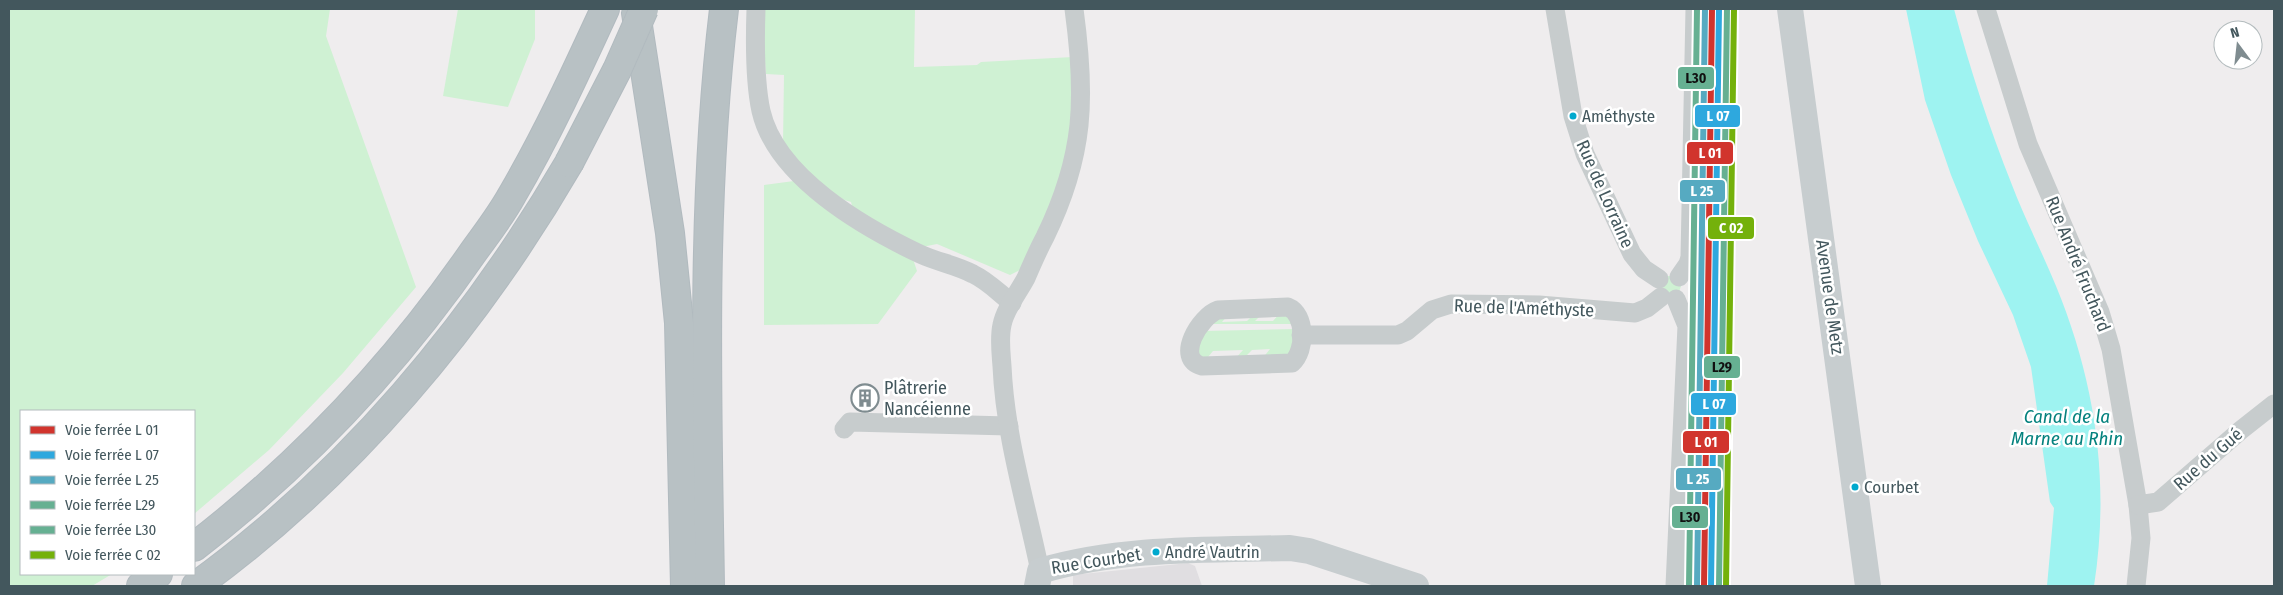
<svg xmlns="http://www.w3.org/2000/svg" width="2283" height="595" font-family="'Fira Sans Condensed',sans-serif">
<rect width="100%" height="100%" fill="#efedee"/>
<polygon fill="#e0dee1" points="1188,563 1195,566 1202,586 1073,586 1073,575"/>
<g fill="#cff1d3">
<polygon points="9,9 330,9 326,36 416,287 343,373 269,450 194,514 194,411 21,411 21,574 112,574 92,586 9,586"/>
<polygon points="458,9 535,9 535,39 508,107 443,96"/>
<path d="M 761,9 L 915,9 L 914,67 L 977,65 L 981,62 L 1073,57 L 1074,118 L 1056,196 L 1020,270 L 1010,275 L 937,244 L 922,247 L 853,209 L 851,202 C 821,194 803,165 783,144 L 784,75 L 766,74 Z"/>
<polygon points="794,181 913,259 917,271 878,324 764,325 764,185"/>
<polygon points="1667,276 1672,276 1681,286 1678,295 1661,293 1659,283"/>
<polygon points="1256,312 1264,312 1255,321 1273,321 1281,312 1295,324 1213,324 1216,314 1230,313 1222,322 1247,321"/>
<polygon points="1295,329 1296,353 1262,359 1270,349 1252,350 1243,359 1235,359 1243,350 1213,351 1208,357 1195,357 1203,331"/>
</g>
<path fill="#9ef3f1" d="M 1906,9 L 1954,9 C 1970,69 1989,127 2012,185 C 2025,219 2042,252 2056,286 C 2096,383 2110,483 2094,586 L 2047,586 L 2054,508 L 2050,502 L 2031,367 L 2013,315 L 1978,241 L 1951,175 L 1925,100 Z"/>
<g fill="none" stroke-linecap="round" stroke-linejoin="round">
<g stroke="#b1babf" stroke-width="30">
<g id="highway">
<polyline points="636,13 670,233 679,323 685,586"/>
<path d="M 194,547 C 303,463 396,364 474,251 C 487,233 501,215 512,195 C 547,135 576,72 605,9"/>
<polyline points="141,586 158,574"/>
<path d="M 196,586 C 349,475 474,326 569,163"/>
<path d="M 710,586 C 707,394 701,200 724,9"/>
</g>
</g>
<g stroke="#c7cccd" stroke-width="19">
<path d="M 756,9 C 755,38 755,83 761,111 C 776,177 863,227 920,254 C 937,262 956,265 973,274 C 988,281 999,293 1012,303"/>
<polyline points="1555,9 1573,116 1585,154 1632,254 1644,269 1659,279"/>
<polyline points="1986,9 2028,144 2100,312 2111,349 2138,505 2141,538 2136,586"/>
<polyline points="1679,277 1688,264 1690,257 1695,9"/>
<path d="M 1288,307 C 1306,314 1306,351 1292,363 L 1202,366 C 1174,359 1200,316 1218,310 Z"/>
<polyline points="1301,335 1398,335 1407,331 1432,310 1451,304 1539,305 1635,313 1647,308 1661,297"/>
<polyline points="844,429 850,422 1009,426"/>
<polyline points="2138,505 2158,502 2241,430 2274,404"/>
<path d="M 1040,571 C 1026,503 1005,436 1002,366 C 1001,353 999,338 1002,325 C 1005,309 1018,293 1026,278 C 1032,264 1038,250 1045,237 C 1085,155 1086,97 1074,9"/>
<polyline points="1675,586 1687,326 1676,299"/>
</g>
<g stroke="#c7cdcf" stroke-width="26">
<polyline points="1790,9 1868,586"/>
<path d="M 1037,586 L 1040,571 C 1121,547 1207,550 1290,548 L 1309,551 L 1416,586"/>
</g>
<use href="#highway" stroke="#b8c1c4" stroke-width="28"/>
<g stroke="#b1babf" stroke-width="30" stroke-linecap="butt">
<polyline id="highway-bridge" points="569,163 617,70 644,9"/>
</g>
<use href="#highway-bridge" stroke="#b8c1c4" stroke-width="28"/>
<g stroke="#fff" stroke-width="10">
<polyline id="rail-1" points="1704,586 1712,9"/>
</g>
<g stroke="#fff" stroke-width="10">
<polyline id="rail-2" points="1711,586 1719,9"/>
</g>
<g stroke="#fff" stroke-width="10">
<polyline id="rail-3" points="1697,586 1705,9"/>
</g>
<g stroke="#fff" stroke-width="10">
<polyline id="rail-4" points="1719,586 1727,9"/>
</g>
<g stroke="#fff" stroke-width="10">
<polyline id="rail-5" points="1689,586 1697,9"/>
</g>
<g stroke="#fff" stroke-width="10">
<polyline id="rail-6" points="1726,586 1734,9"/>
</g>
<use href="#rail-1" stroke="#d1342d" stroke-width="6"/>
<use href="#rail-2" stroke="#2ea8de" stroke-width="6"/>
<use href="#rail-3" stroke="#56aac1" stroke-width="6"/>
<use href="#rail-4" stroke="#66b092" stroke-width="6"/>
<use href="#rail-5" stroke="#66b092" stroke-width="6"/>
<use href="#rail-6" stroke="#74b10b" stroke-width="6"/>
</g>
<defs>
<g id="building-ring" transform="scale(1.4375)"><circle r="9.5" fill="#fff" stroke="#7f8c90" stroke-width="1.5"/><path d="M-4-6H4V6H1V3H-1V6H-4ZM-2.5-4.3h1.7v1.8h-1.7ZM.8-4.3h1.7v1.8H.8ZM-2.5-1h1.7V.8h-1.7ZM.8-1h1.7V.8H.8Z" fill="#7f8c90"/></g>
</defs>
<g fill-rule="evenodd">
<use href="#building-ring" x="865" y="398"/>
</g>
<g fill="#00a9ce" stroke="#fff" stroke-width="2">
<circle cx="1573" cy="116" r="4.5"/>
<circle cx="1855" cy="487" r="4.5"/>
<circle cx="1156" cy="552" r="4.5"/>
</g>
<g text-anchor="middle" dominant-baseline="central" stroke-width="5" stroke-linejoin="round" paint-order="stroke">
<g font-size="17" fill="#43575d" stroke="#fff" text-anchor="start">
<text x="1582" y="116">Améthyste</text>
<text x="1864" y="487">Courbet</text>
<text x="1165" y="552">André Vautrin</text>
</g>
<g font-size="18" fill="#43575d" stroke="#fff">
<text transform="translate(1605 194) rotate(66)">Rue de Lorraine</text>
<text transform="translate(2078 264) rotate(68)">Rue André Fruchard</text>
<text transform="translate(1830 297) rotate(82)">Avenue de Metz</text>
<text transform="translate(1524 308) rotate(2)">Rue de l'Améthyste</text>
<text transform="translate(2208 459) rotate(-41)">Rue du Gué</text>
<text transform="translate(1096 561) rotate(-9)">Rue Courbet</text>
</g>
<g font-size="18" fill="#43575d" stroke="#fff" text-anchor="start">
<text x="884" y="388">Plâtrerie<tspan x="884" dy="21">Nancéienne</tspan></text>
</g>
<g font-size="19" font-style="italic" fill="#05827e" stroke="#fff">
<text x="2067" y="416">Canal de la<tspan x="2067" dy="22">Marne au Rhin</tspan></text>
</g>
</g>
<g stroke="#fff" stroke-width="2">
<rect x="1677" y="66" width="38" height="24" rx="5" fill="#66b092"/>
<rect x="1694" y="104" width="47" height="24" rx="5" fill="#2ea8de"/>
<rect x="1686" y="141" width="48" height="24" rx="5" fill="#d1342d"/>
<rect x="1679" y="179" width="47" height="24" rx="5" fill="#56aac1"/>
<rect x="1707" y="216" width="48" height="24" rx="5" fill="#74b10b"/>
<rect x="1703" y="355" width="38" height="24" rx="5" fill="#66b092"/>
<rect x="1690" y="392" width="47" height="24" rx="5" fill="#2ea8de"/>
<rect x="1682" y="430" width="48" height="24" rx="5" fill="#d1342d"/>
<rect x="1675" y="467" width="47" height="24" rx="5" fill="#56aac1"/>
<rect x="1671" y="505" width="38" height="24" rx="5" fill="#66b092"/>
</g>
<g font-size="14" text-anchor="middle" font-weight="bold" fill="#fff">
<text x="1718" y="121">L 07</text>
<text x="1710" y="158">L 01</text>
<text x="1702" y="196">L 25</text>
<text x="1731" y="233">C 02</text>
<text x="1714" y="409">L 07</text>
<text x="1706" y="447">L 01</text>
<text x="1698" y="484">L 25</text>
</g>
<g font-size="14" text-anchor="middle" font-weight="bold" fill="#111">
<text x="1696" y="83">L30</text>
<text x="1722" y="372">L29</text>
<text x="1690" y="522">L30</text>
</g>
<rect width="2283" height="595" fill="none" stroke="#43575d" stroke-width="20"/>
<rect x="20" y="410" width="175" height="165" fill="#ffffff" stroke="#b4bcbe"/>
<rect x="30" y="426" width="25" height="8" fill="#d1342d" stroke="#b4bcbe"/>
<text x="65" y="435" font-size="15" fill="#43575d">Voie ferrée L 01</text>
<rect x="30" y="451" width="25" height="8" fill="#2ea8de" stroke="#b4bcbe"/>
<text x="65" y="460" font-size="15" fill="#43575d">Voie ferrée L 07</text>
<rect x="30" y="476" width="25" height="8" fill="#56aac1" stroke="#b4bcbe"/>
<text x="65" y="485" font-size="15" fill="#43575d">Voie ferrée L 25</text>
<rect x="30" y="501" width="25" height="8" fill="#66b092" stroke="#b4bcbe"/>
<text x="65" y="510" font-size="15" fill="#43575d">Voie ferrée L29</text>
<rect x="30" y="526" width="25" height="8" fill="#66b092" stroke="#b4bcbe"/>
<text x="65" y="535" font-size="15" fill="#43575d">Voie ferrée L30</text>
<rect x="30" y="551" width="25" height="8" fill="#74b10b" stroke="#b4bcbe"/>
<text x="65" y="560" font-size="15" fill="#43575d">Voie ferrée C 02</text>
<g transform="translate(2238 45) rotate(345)"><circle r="24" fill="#ffffff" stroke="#b4bcbe"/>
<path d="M0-4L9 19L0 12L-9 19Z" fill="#7f8c90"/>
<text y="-8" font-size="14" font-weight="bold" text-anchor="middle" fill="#43575d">N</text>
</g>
</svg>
